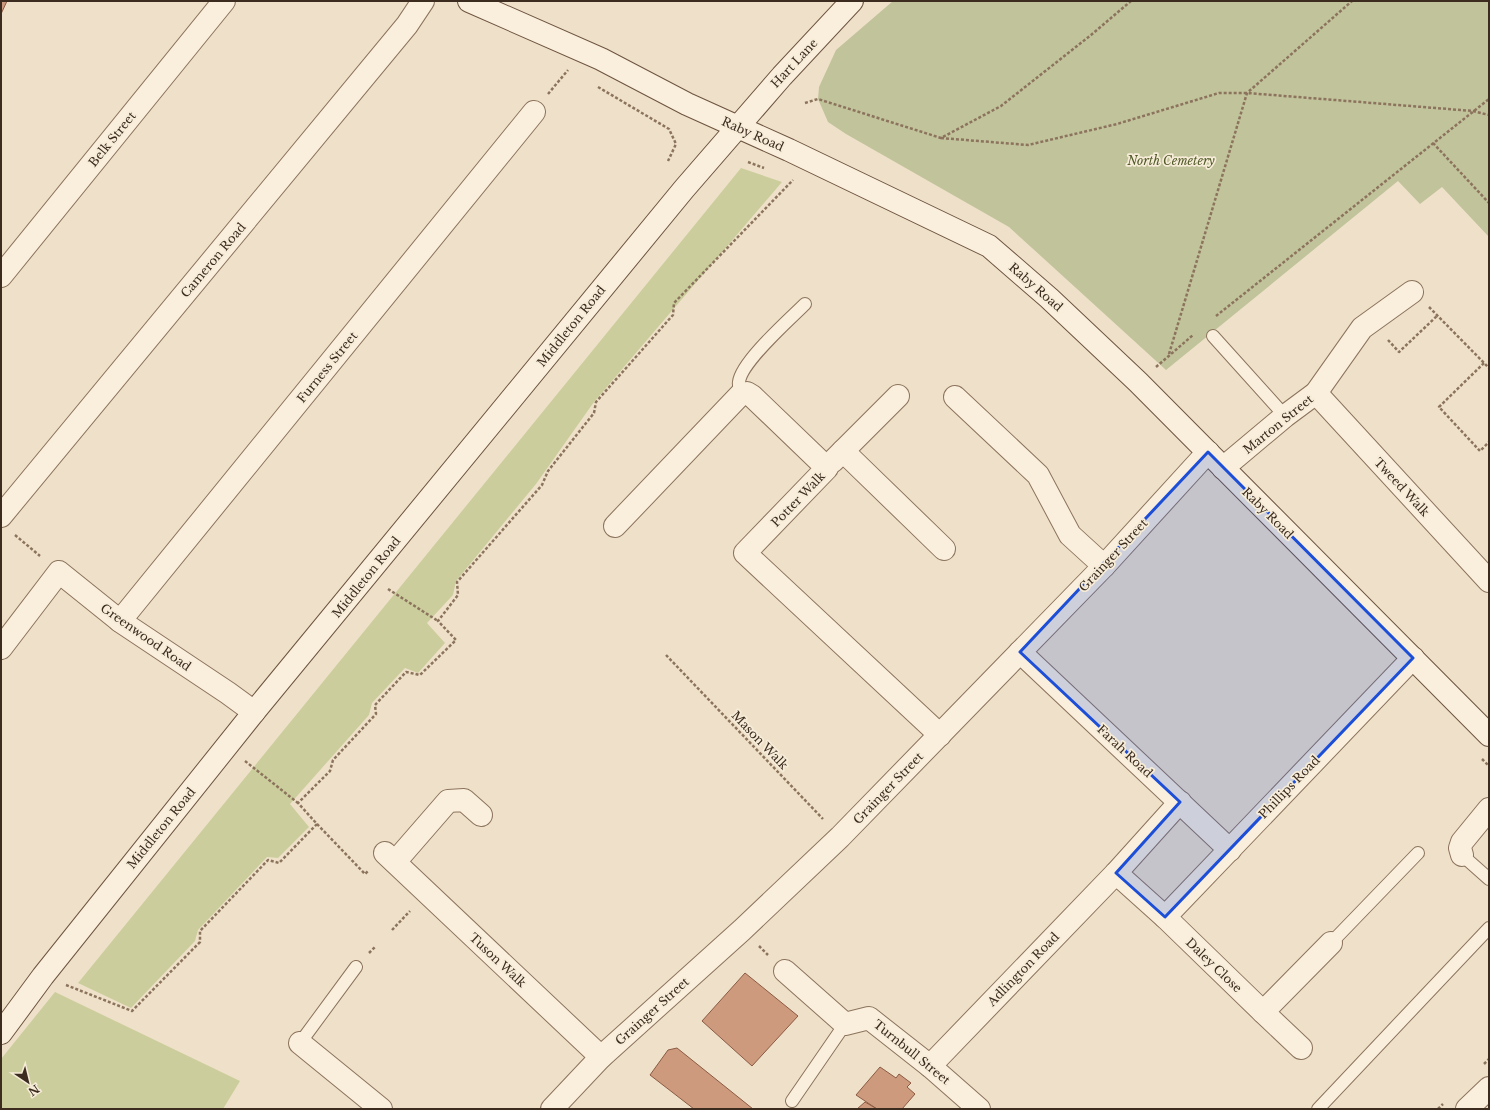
<svg xmlns="http://www.w3.org/2000/svg" width="1490" height="1110" font-family="'Libre Baskerville',serif">
<rect width="100%" height="100%" fill="#efe1c9"/>
<g fill="#cbce9c">
<polygon points="741,168 782,182 594,402 536,484 456,581 453,595 427,623 445,643 418,673 405,668 372,703 369,715 290,804 309,827 278,858 267,857 198,930 195,941 131,1008 78,983"/>
<polygon points="55,992 240,1081 223,1109 1,1109 1,1059"/>
</g>
<polygon fill="#c1c39b" points="893,1 1489,1 1489,237 1442,187 1420,204 1398,181 1166,370 1009,227 846,134 828,122 818,99 819,87 836,50"/>
<g fill="#cd9a7e" stroke="#8b5a42">
<polygon points="1,1 7,1 1,14"/>
<polygon points="745,973 798,1016 752,1066 702,1021"/>
<polygon points="677,1048 753,1109 694,1109 650,1075 668,1050"/>
<polygon points="880,1067 896,1078 899,1074 911,1083 907,1087 915,1094 902,1109 877,1109 856,1095"/>
<polygon points="865,1102 877,1109 857,1109"/>
</g>
<g fill="none" stroke-linecap="round" stroke-linejoin="round">
<g stroke="#8c735d" stroke-width="14">
<g id="lane">
<polyline points="1213,336 1285,416"/>
<path d="M 741,394 C 740,390 738,385 739,382 C 741,362 790,319 805,304"/>
<polyline points="1462,855 1489,879"/>
<polyline points="1331,943 1418,853"/>
<polyline points="300,1043 356,967"/>
<polyline points="792,1101 845,1024"/>
<polyline points="1318,1109 1489,928"/>
</g>
</g>
<g stroke="#8c735d" stroke-width="24">
<g id="street">
<polyline points="1,276 224,1"/>
<polyline points="1316,393 1489,581"/>
<polyline points="955,397 1038,475 1070,535 1104,566"/>
<polyline points="843,451 944,549"/>
<polyline points="833,461 898,396"/>
<polyline points="1223,468 1285,416 1316,393 1362,328 1412,292"/>
<polyline points="1,516 407,25 423,1"/>
<polyline points="615,526 741,394 747,393 752,396 827,468 745,553 940,735"/>
<polyline points="120,621 534,112"/>
<polyline points="1,648 59,572 120,621 228,693 254,712"/>
<polyline points="1020,652 1230,850"/>
<polyline points="385,853 601,1057"/>
<polyline points="1462,855 1460,848 1462,842 1489,809"/>
<polyline points="395,862 448,801 464,800 481,815"/>
<polyline points="1116,873 1180,802"/>
<polyline points="1165,917 1413,658"/>
<polyline points="785,971 845,1024 869,1018 930,1066 979,1109"/>
<polyline points="1263,1012 1301,1048"/>
<polyline points="300,1043 381,1109"/>
<polyline points="930,1066 1116,873 1165,917 1263,1012 1331,943"/>
<polyline points="552,1109 601,1057 742,930 840,837 1104,566 1208,452"/>
<polyline points="1467,1109 1489,1088"/>
</g>
</g>
<g stroke="#6e5440" stroke-width="24">
<g id="secondary">
<polyline points="469,1 601,59 687,104 789,150 989,246 1049,298 1138,382 1489,735"/>
<polyline points="1,1033 43,976 254,712 684,189 782,76 852,1"/>
</g>
</g>
<g stroke="#8c735d" stroke-width="2.5" stroke-dasharray="3 2" stroke-linecap="butt">
<polyline points="598,87 669,129 676,144 668,161"/>
<polyline points="548,94 568,70"/>
<polyline points="805,103 818,99 941,138 1001,106 1091,35 1131,1"/>
<polyline points="941,138 1028,145 1117,124 1219,93 1247,93 1473,111 1489,115"/>
<polyline points="1433,143 1489,203"/>
<polyline points="748,162 764,168"/>
<polyline points="1429,307 1489,368"/>
<polyline points="1216,316 1489,99"/>
<polyline points="1388,340 1399,352 1438,315"/>
<polyline points="1169,354 1247,93 1352,1"/>
<polyline points="1484,363 1439,407 1480,451 1489,442"/>
<polyline points="1156,367 1193,335"/>
<polyline points="15,535 40,556"/>
<polyline points="388,589 438,621"/>
<polyline points="666,655 823,819"/>
<polyline points="1482,759 1489,766"/>
<polyline points="245,761 298,803"/>
<polyline points="317,824 365,874 368,871"/>
<polyline points="392,930 410,911"/>
<polyline points="759,946 768,955"/>
<polyline points="369,953 376,946"/>
<polyline points="66,985 132,1011 200,942 200,931 268,860 279,863 317,824 298,803 330,771 333,760 376,714 375,705 406,672 420,675 456,640 438,621 458,595 457,582 542,485 548,471 594,413 596,402 673,315 674,303 793,180"/>
<polyline points="1484,1064 1489,1059"/>
<polyline points="1438,1109 1443,1104"/>
</g>
<use href="#lane" stroke="#f9efdc" stroke-width="12"/>
<use href="#street" stroke="#f9efdc" stroke-width="22"/>
<use href="#secondary" stroke="#f9efdc" stroke-width="22"/>
</g>
<path fill="#1d4ed8" fill-opacity="0.2" stroke="#1d4ed8" stroke-width="3" stroke-linejoin="round" d="M 1208,452 L 1413,658 L 1165,917 L 1116,873 L 1180,802 L 1020,652 Z"/>
<g text-anchor="middle" dominant-baseline="central" stroke-width="3.5" stroke-linejoin="round" paint-order="stroke">
<g font-size="12" fill="#3c2c20" stroke="#f6ecd8">
<text transform="translate(794 63) rotate(-47)">Hart Lane</text>
<text transform="translate(753 134) rotate(24)">Raby Road</text>
<text transform="translate(112 139) rotate(-51)">Belk Street</text>
<text transform="translate(213 260) rotate(-50)">Cameron Road</text>
<text transform="translate(1036 287) rotate(41)">Raby Road</text>
<text transform="translate(571 326) rotate(-51)">Middleton Road</text>
<text transform="translate(327 367) rotate(-51)">Furness Street</text>
<text transform="translate(1278 424) rotate(-39)">Marton Street</text>
<text transform="translate(1402 487) rotate(47)">Tweed Walk</text>
<text transform="translate(798 499) rotate(-46)">Potter Walk</text>
<text transform="translate(1268 513) rotate(45)">Raby Road</text>
<text transform="translate(1113 555) rotate(-47)">Grainger Street</text>
<text transform="translate(366 577) rotate(-51)">Middleton Road</text>
<text transform="translate(146 637) rotate(35)">Greenwood Road</text>
<text transform="translate(760 740) rotate(46)">Mason Walk</text>
<text transform="translate(1125 751) rotate(43)">Farah Road</text>
<text transform="translate(1289 787) rotate(-46)">Phillips Road</text>
<text transform="translate(888 788) rotate(-46)">Grainger Street</text>
<text transform="translate(161 828) rotate(-51)">Middleton Road</text>
<text transform="translate(498 960) rotate(43)">Tuson Walk</text>
<text transform="translate(1214 965) rotate(44)">Daley Close</text>
<text transform="translate(1023 969) rotate(-46)">Adlington Road</text>
<text transform="translate(652 1011) rotate(-42)">Grainger Street</text>
<text transform="translate(912 1052) rotate(39)">Turnbull Street</text>
</g>
<g font-size="12" font-style="italic" fill="#505927" stroke="#f6ecd8">
<text x="1171" y="160">North Cemetery</text>
</g>
</g>
<rect width="1490" height="1110" fill="none" stroke="#3c2c20" stroke-width="4"/>
<g transform="translate(28 1082) rotate(145)" stroke="#f6ecd8" stroke-width="3" paint-order="stroke">
<path d="M0-3L7 15L0 10L-7 15Z" fill="#3c2c20"/>
<text y="-6" font-size="11" font-weight="bold" text-anchor="middle" fill="#3c2c20">N</text>
</g>
</svg>
